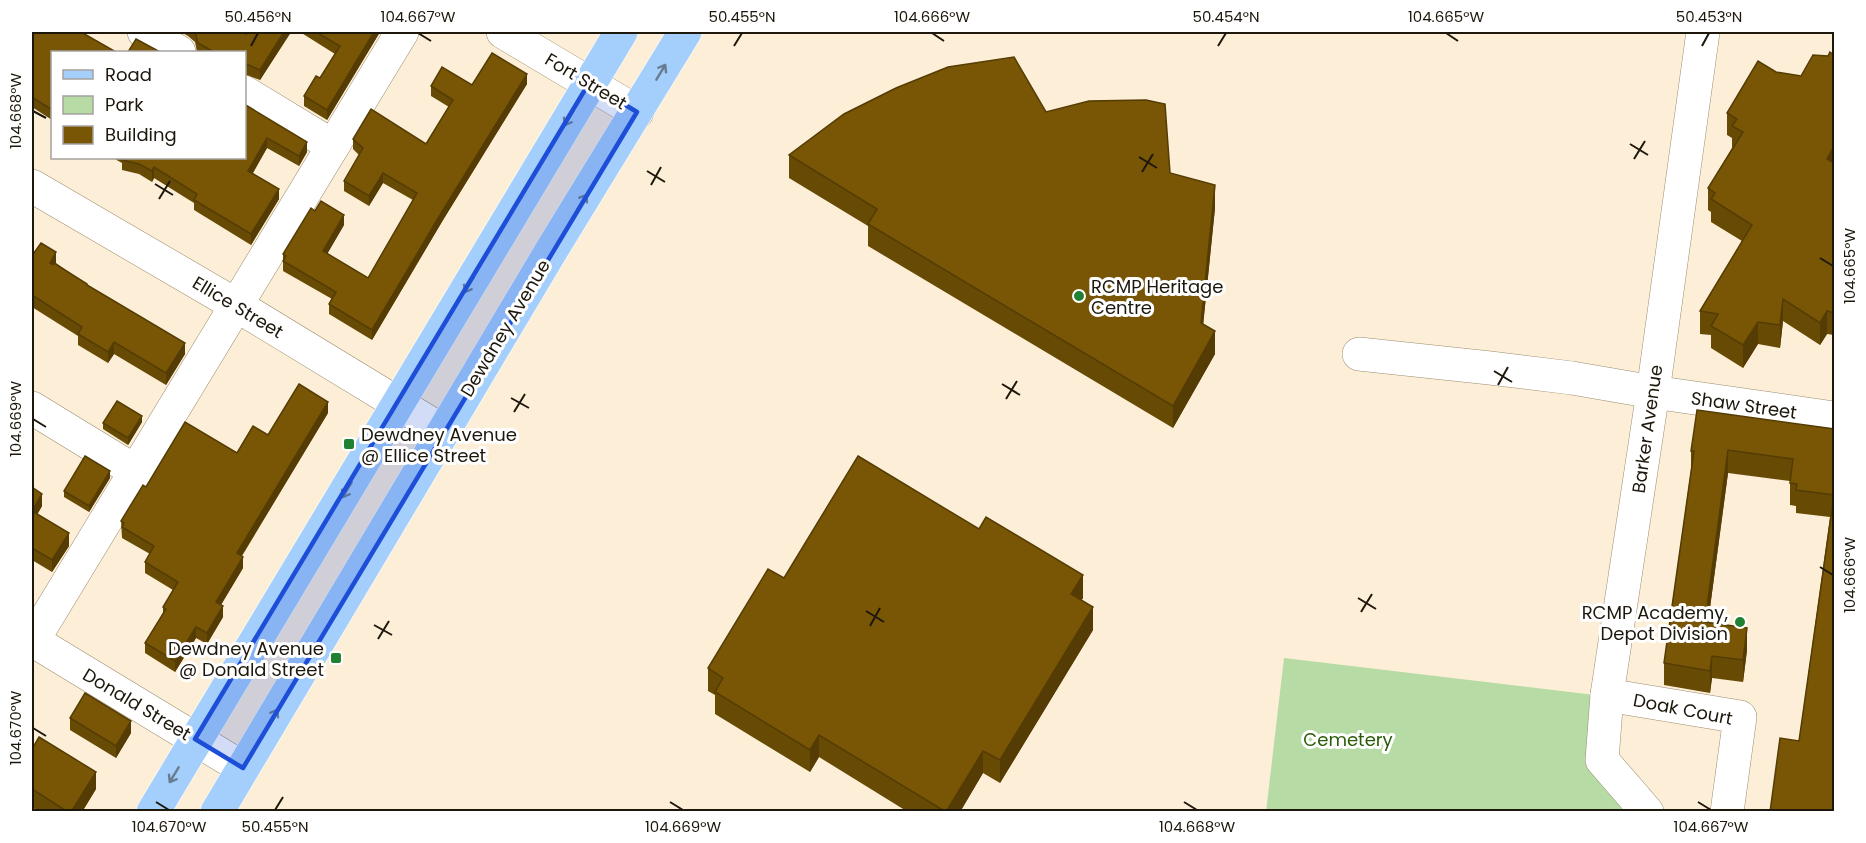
<svg xmlns="http://www.w3.org/2000/svg" width="1866" height="843" font-family="Poppins,sans-serif">
<rect width="100%" height="100%" fill="#fdefd7"/>
<polygon fill="#b6dba5" points="1284,658 1595,695 1631,812 1266,812"/>
<g fill="none" stroke-linecap="round" stroke-linejoin="round">
<g stroke="#9c8c70" stroke-width="34">
<g id="minor">
<polyline points="144,32 179,52"/>
<polyline points="503,32 637,112"/>
<polyline points="244,92 333,146"/>
<polyline points="32,186 236,305 443,431"/>
<polyline points="1359,354 1490,368 1572,378 1653,392 1834,418"/>
<polyline points="32,408 135,471"/>
<polyline points="32,640 243,768"/>
<polyline points="32,642 402,32"/>
<polyline points="1607,695 1740,717 1727,812"/>
<polyline points="1647,812 1602,760 1607,695 1653,392 1703,32"/>
</g>
</g>
<g stroke="#fff" stroke-width="34">
<g id="major">
<polyline points="153,812 621,32"/>
<polyline points="217,812 551,251 685,32"/>
</g>
</g>
<use href="#minor" stroke="#fff" stroke-width="33"/>
<use href="#major" stroke="#a4cefc" stroke-width="33"/>
</g>
<g fill="#674a04">
<polygon points="32,32 52,52 52,120 32,107"/>
<polygon points="181,32 242,32 246,34 248,32 291,32 260,80 244,74 244,52 197,52 195,42 188,36"/>
<polygon points="300,32 380,32 327,120 304,106 304,96 320,78 335,54"/>
<polygon points="1834,55 1834,335 1827,334 1820,345 1783,321 1780,348 1758,344 1743,368 1711,348 1711,335 1700,334 1700,311 1742,241 1711,222 1711,212 1708,210 1708,188 1732,148 1732,138 1727,135 1727,113 1776,72 1801,76 1828,56"/>
<polygon points="527,84 443,220 372,340 329,314 329,304 332,299 283,271 283,254 344,225 327,254 368,278 413,200 383,183 369,206 344,191 344,181 359,155 353,149 353,139 426,144 449,107 431,96 431,86 472,85"/>
<polygon points="244,104 307,152 299,166 267,148 253,173 279,199 251,245 194,210 194,203 154,178 152,182 139,174 122,170 122,163 113,158 244,158"/>
<polygon points="1046,112 1170,173 1215,208 1203,325 1215,354 1173,428 868,246 868,226 789,178 789,155"/>
<polygon points="32,252 56,263 185,354 166,385 114,354 108,363 78,345 78,336 32,307"/>
<polygon points="328,413 242,556 243,568 221,605 223,617 207,644 196,638 175,672 145,653 145,643 163,614 163,607 173,590 145,573 145,562 150,554 122,538 121,521 146,487 237,453 268,435"/>
<polygon points="142,422 128,445 103,429 103,423"/>
<polygon points="1834,429 1834,812 1799,741 1830,517 1796,513 1796,506 1790,505 1790,481 1728,473 1708,623 1747,650 1743,682 1712,678 1710,693 1664,685 1664,663 1691,470 1691,451"/>
<polygon points="110,478 89,512 64,497 64,491"/>
<polygon points="32,487 42,506 37,515 69,546 52,572 32,560"/>
<polygon points="784,578 1083,598 1081,600 1093,630 1000,783 983,773 960,812 908,812 819,757 810,772 715,714 715,695 708,691 708,668"/>
<polygon points="70,718 131,733 116,758 70,730"/>
<polygon points="32,749 96,789 82,812 39,812 32,807"/>
</g>
<g fill="#543c04">
<polygon points="284,32 291,32 260,80 260,70"/>
<polygon points="374,32 380,32 327,120 327,110"/>
<polygon points="527,74 527,84 443,220 372,340 372,330 443,210"/>
<polygon points="267,138 267,148 248,181 248,171"/>
<polygon points="307,142 307,152 299,166 299,156"/>
<polygon points="1834,146 1834,168 1827,159"/>
<polygon points="154,167 154,178 152,182 152,171"/>
<polygon points="383,173 383,183 369,206 369,196"/>
<polygon points="1215,185 1215,208 1201,346 1201,323"/>
<polygon points="279,189 279,199 251,245 251,234"/>
<polygon points="344,215 344,225 323,261 323,251"/>
<polygon points="56,252 56,263 50,275 50,263"/>
<polygon points="1783,299 1783,321 1780,348 1780,325"/>
<polygon points="1827,311 1827,334 1820,345 1820,323"/>
<polygon points="1758,322 1758,344 1743,368 1743,345"/>
<polygon points="1215,331 1215,354 1173,428 1173,406"/>
<polygon points="114,342 114,354 108,363 108,352"/>
<polygon points="185,343 185,354 166,385 166,373"/>
<polygon points="328,402 328,413 237,563 237,553"/>
<polygon points="142,416 142,422 128,445 128,438"/>
<polygon points="1728,450 1728,473 1705,645 1705,622"/>
<polygon points="110,471 110,478 89,512 89,506"/>
<polygon points="42,494 42,506 32,523 32,511"/>
<polygon points="69,533 69,546 52,572 52,560"/>
<polygon points="243,557 243,568 216,613 216,602"/>
<polygon points="1083,575 1083,598 1071,617 1071,594"/>
<polygon points="223,606 223,617 207,644 207,633"/>
<polygon points="1093,607 1093,630 1000,783 1000,760"/>
<polygon points="196,627 196,638 175,672 175,661"/>
<polygon points="1747,628 1747,650 1743,682 1743,660"/>
<polygon points="1712,656 1712,678 1710,693 1710,671"/>
<polygon points="131,721 131,733 116,758 116,746"/>
<polygon points="819,735 819,757 810,772 810,750"/>
<polygon points="983,751 983,773 960,812 946,812"/>
<polygon points="96,772 96,789 82,812 71,812"/>
</g>
<g fill="#785605" stroke="#543c04" stroke-width="1.5">
<polygon points="32,32 81,32 116,52 52,52 52,110 32,97"/>
<polygon points="195,32 242,32 246,34 248,32 284,32 260,70 244,63 244,52 214,52 198,43"/>
<polygon points="316,32 374,32 327,110 304,96 316,76 320,78 340,46"/>
<polygon points="136,39 160,52 128,52"/>
<polygon points="1830,52 1834,55 1834,146 1827,159 1834,163 1834,313 1827,311 1820,323 1783,299 1780,325 1758,322 1743,345 1711,326 1718,314 1700,311 1752,225 1711,199 1715,193 1708,188 1743,132 1732,126 1737,119 1727,113 1758,61 1776,72 1801,76 1813,55 1828,56"/>
<polygon points="492,53 527,74 443,210 372,330 329,304 336,292 283,261 286,256 283,254 311,208 315,211 321,201 344,215 323,251 368,278 417,193 383,173 369,196 344,181 363,148 353,139 371,109 426,144 453,100 431,86 442,67 472,85"/>
<polygon points="1014,57 1046,112 1089,101 1146,100 1165,104 1170,173 1215,185 1201,323 1215,331 1173,406 868,224 877,209 789,155 844,114 896,88 948,67"/>
<polygon points="244,104 307,142 299,156 267,138 248,171 279,189 251,234 194,200 197,194 154,167 152,171 139,164 122,160 123,158 244,158"/>
<polygon points="41,243 56,252 50,263 53,265 54,263 87,284 87,285 185,343 166,373 114,342 108,352 78,334 82,327 32,295 32,252 34,253"/>
<polygon points="299,384 328,402 237,553 243,557 216,602 223,606 207,633 196,627 175,661 145,643 166,609 163,607 178,582 145,562 154,546 122,527 124,523 121,521 143,485 146,487 185,422 237,453 253,426 268,435"/>
<polygon points="117,401 142,416 128,438 103,423"/>
<polygon points="1697,410 1834,429 1834,812 1770,812 1780,738 1799,741 1834,495 1796,490 1797,484 1790,483 1793,459 1728,450 1705,622 1747,628 1743,660 1712,656 1710,671 1664,663 1694,451 1691,451"/>
<polygon points="85,456 110,471 89,506 64,491"/>
<polygon points="858,456 979,529 986,517 1083,575 1071,594 1093,607 1000,760 983,751 946,812 819,735 810,750 715,692 723,678 708,668 768,569 784,578"/>
<polygon points="32,487 42,494 32,511 69,533 52,560 32,548"/>
<polygon points="85,693 131,721 116,746 70,718"/>
<polygon points="39,737 96,772 71,812 68,812 32,789 32,749"/>
</g>
<defs><path id="oneway-shaft" d="M-6 0H5M1.5-3L5.5 0L1.5 3" fill="none" stroke-width="1.6" stroke-linecap="round" stroke-linejoin="round" transform="scale(1.5)"/></defs>
<g stroke="#677c90">
<use href="#oneway-shaft" transform="translate(661 72) rotate(-59)"/>
<use href="#oneway-shaft" transform="translate(569 118) rotate(121)"/>
<use href="#oneway-shaft" transform="translate(582 202) rotate(-58)"/>
<use href="#oneway-shaft" transform="translate(469 285) rotate(121)"/>
<use href="#oneway-shaft" transform="translate(347 490) rotate(121)"/>
<use href="#oneway-shaft" transform="translate(273 717) rotate(-59)"/>
<use href="#oneway-shaft" transform="translate(174 775) rotate(121)"/>
</g>
<path fill="#1d4ed8" fill-opacity="0.2" stroke="#1d4ed8" stroke-width="4.5" stroke-linejoin="round" d="M 589,83 L 637,112 L 243,768 L 195,739 Z"/>
<path fill="none" stroke="#1d170c" stroke-width="2" d="M 418,33 L 431,41M 932,33 L 944,41M 1446,33 L 1458,41M 251,46 L 258,33M 734,46 L 742,33M 1218,46 L 1226,33M 1702,46 L 1709,33M 33,111 L 46,118M 1630,144 L 1648,155M 1139,157 L 1157,168M 1634,159 L 1645,141M 647,171 L 665,182M 1142,172 L 1153,154M 155,184 L 173,195M 651,185 L 661,167M 159,199 L 170,181M 1820,258 L 1833,266M 1494,371 L 1512,382M 1002,384 L 1020,395M 1498,385 L 1508,367M 511,398 L 529,408M 1006,399 L 1017,381M 514,412 L 525,394M 33,419 L 46,427M 1820,567 L 1833,575M 1358,598 L 1376,609M 866,611 L 884,622M 1361,612 L 1372,594M 374,625 L 392,635M 870,626 L 880,608M 378,639 L 389,621M 33,728 L 46,736M 156,802 L 169,810M 670,802 L 683,810M 1184,802 L 1197,810M 1698,802 L 1711,810M 275,810 L 283,797"/>
<g fill="#218133" stroke="#fff" stroke-width="2">
<circle cx="1079" cy="296" r="6"/>
<rect x="343" y="438" width="12" height="12" rx="3"/>
<circle cx="1740" cy="622" r="6"/>
<rect x="330" y="652" width="12" height="12" rx="3"/>
</g>
<g text-anchor="middle" dominant-baseline="central" stroke-width="6" stroke-linejoin="round" paint-order="stroke">
<g font-size="18" fill="#1d170c" stroke="#fff">
<text transform="translate(586 81) rotate(31)">Fort Street</text>
<text transform="translate(238 307) rotate(31)">Ellice Street</text>
<text transform="translate(505 328) rotate(-59)">Dewdney Avenue</text>
<text transform="translate(1744 405) rotate(8)">Shaw Street</text>
<text transform="translate(1647 429) rotate(-82)">Barker Avenue</text>
<text transform="translate(137 704) rotate(31)">Donald Street</text>
<text transform="translate(1683 709) rotate(11)">Doak Court</text>
</g>
<g font-size="18" fill="#1d170c" stroke="#fff" text-anchor="start">
<text x="1091" y="286">RCMP Heritage<tspan x="1091" dy="21">Centre</tspan></text>
<text x="361" y="434">Dewdney Avenue<tspan x="361" dy="21">@ Ellice Street</tspan></text>
<text x="1728" y="612" text-anchor="end">RCMP Academy,<tspan x="1728" dy="21">Depot Division</tspan></text>
<text x="324" y="648" text-anchor="end">Dewdney Avenue<tspan x="324" dy="21">@ Donald Street</tspan></text>
</g>
<g font-size="18" fill="#2b5b06" stroke="#fff">
<text x="1348" y="739">Cemetery</text>
</g>
</g>
<rect width="1866" height="843" fill="none" stroke="#ffffff" stroke-width="66"/>
<rect x="51" y="51" width="195" height="108" fill="#ffffff" stroke="#a5a29e" stroke-width="1.5"/>
<rect x="63" y="70" width="30" height="9" fill="#a4cefc" stroke="#a5a29e" stroke-width="1.5"/>
<text x="105" y="81" font-size="18" fill="#1d170c">Road</text>
<rect x="63" y="96" width="30" height="18" fill="#b6dba5" stroke="#a5a29e" stroke-width="1.5"/>
<text x="105" y="111" font-size="18" fill="#1d170c">Park</text>
<rect x="63" y="126" width="30" height="18" fill="#785605" stroke="#a5a29e" stroke-width="1.5"/>
<text x="105" y="141" font-size="18" fill="#1d170c">Building</text>
<rect x="33" y="33" width="1800" height="777" fill="none" stroke="#1d170c" stroke-width="2"/>
<g font-size="15" text-anchor="middle" fill="#1d170c">
<text x="258" y="22">50.456°N</text>
<text x="418" y="22">104.667°W</text>
<text x="742" y="22">50.455°N</text>
<text x="932" y="22">104.666°W</text>
<text x="1226" y="22">50.454°N</text>
<text x="1446" y="22">104.665°W</text>
<text x="1709" y="22">50.453°N</text>
<text transform="translate(16 111) rotate(-90)" y="5">104.668°W</text>
<text transform="translate(1850 266) rotate(-90)" y="5">104.665°W</text>
<text transform="translate(16 419) rotate(-90)" y="5">104.669°W</text>
<text transform="translate(1850 575) rotate(-90)" y="5">104.666°W</text>
<text transform="translate(16 728) rotate(-90)" y="5">104.670°W</text>
<text x="169" y="832">104.670°W</text>
<text x="275" y="832">50.455°N</text>
<text x="683" y="832">104.669°W</text>
<text x="1197" y="832">104.668°W</text>
<text x="1711" y="832">104.667°W</text>
</g>
</svg>
